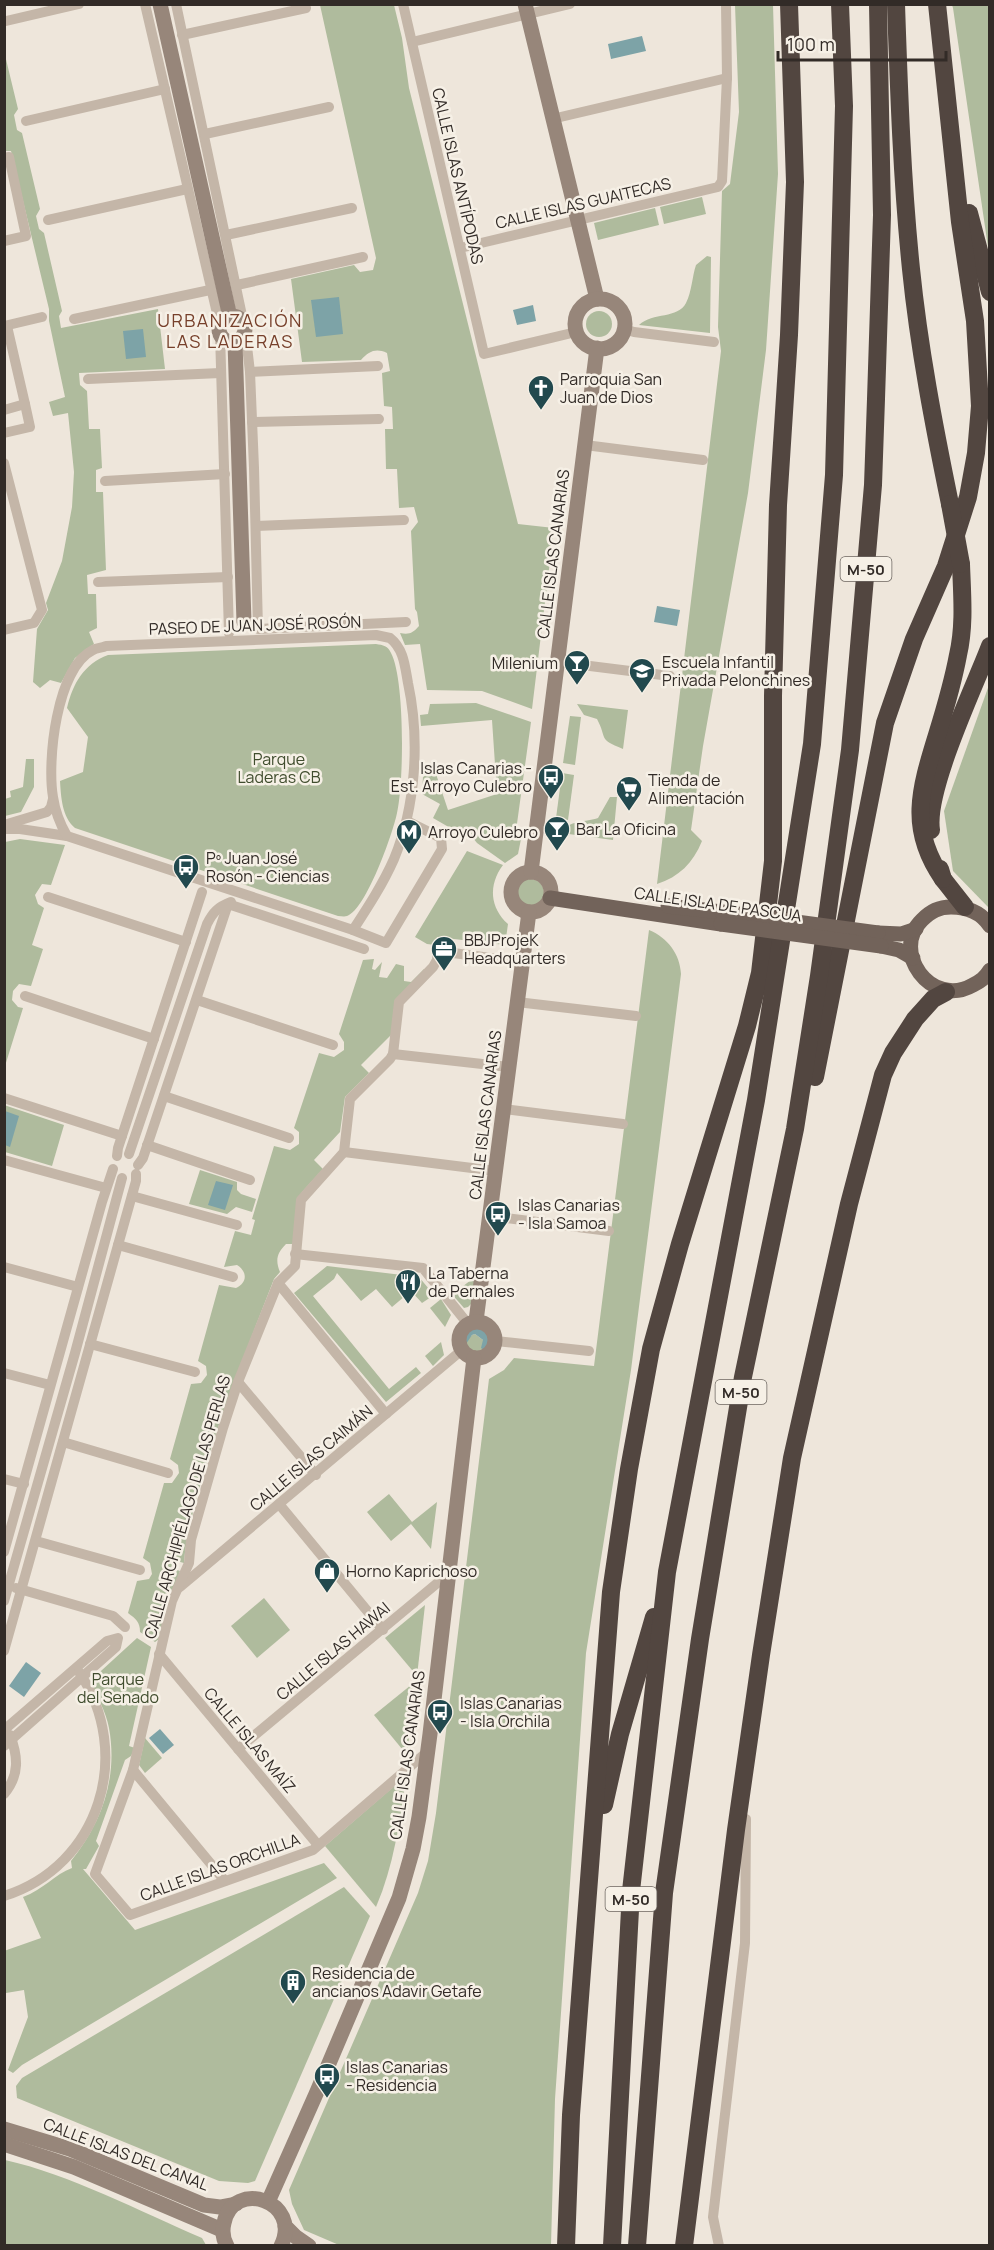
<svg xmlns="http://www.w3.org/2000/svg" width="994" height="2250" font-family="Manrope,sans-serif">
<rect width="100%" height="100%" fill="#eee6db"/>
<g fill="#afbb9d">
<path d="M 320,5 L 394,5 L 402,38 L 409,88 L 518,524 L 554,528 L 532,709 L 482,691 L 427,690 L 420,644 L 405,645 L 400,633 C 409,635 413,633 419,626 L 417,612 L 415,609 L 411,531 L 418,522 L 414,507 L 399,508 L 397,469 L 386,469 L 385,429 L 393,429 L 392,407 L 384,406 L 382,373 L 390,371 L 387,353 C 376,348 369,351 361,360 L 302,362 L 291,279 L 354,265 L 360,272 L 373,270 L 376,258 Z"/>
<path d="M 735,5 L 773,5 L 778,174 L 766,350 L 748,493 L 703,746 L 691,830 L 702,841 C 693,863 679,877 657,884 L 721,351 L 718,327 L 722,191 L 730,184 L 739,112 Z"/>
<polygon points="952,5 989,5 989,254 953,8"/>
<polygon points="4,51 18,109 14,115 17,130 22,133 40,209 36,216 39,229 44,233 62,311 59,316 61,328 158,309 165,369 79,373 80,385 87,391 89,429 100,429 102,468 96,470 96,492 103,492 106,570 87,575 88,594 96,594 97,628 89,632 94,644 75,658 61,683 50,680 40,688 33,682 37,629 48,610 46,603 62,561 72,507 74,472 68,413 53,416 49,402 65,397 49,321 49,309 11,151 6,151 5,143"/>
<polygon points="702,197 706,214 664,224 660,207"/>
<polygon points="655,208 659,225 598,240 594,223"/>
<path d="M 707,256 L 711,257 L 710,333 L 639,325 C 653,312 678,319 686,303 C 692,291 692,277 696,265 Z"/>
<circle cx="599" cy="324" r="13"/>
<path d="M 376,644 C 383,645 388,646 391,653 C 405,679 404,783 397,813 C 393,833 366,910 347,916 C 344,917 341,916 338,916 L 75,828 C 62,817 61,797 60,781 L 83,772 L 88,737 L 67,708 C 73,683 84,664 108,655 Z"/>
<polygon points="989,685 989,908 953,871 944,811"/>
<polygon points="476,703 531,722 515,838 521,839 518,854 505,863 477,843 469,833 466,837 433,818 440,804 422,794 423,777 434,768 448,810 497,794 492,720 421,726 420,715 428,714 430,704"/>
<path d="M 577,704 L 628,710 L 623,749 C 597,738 608,740 597,719 L 584,715 Z"/>
<polygon points="570,716 581,717 575,765 563,763"/>
<polygon points="26,759 34,759 34,787 21,812 5,816 5,799 11,797 10,791 23,787"/>
<polygon points="562,773 574,775 568,820 556,818"/>
<path d="M 610,797 L 617,797 L 613,840 L 561,833 C 568,820 587,822 598,818 Z"/>
<polygon points="20,839 65,845 51,885 42,884 35,895 38,904 44,908 32,945 43,949 31,986 19,984 13,991 12,1000 18,1007 23,1008 5,1066 5,842"/>
<path d="M 467,851 L 503,865 C 488,885 490,908 508,924 L 505,945 L 437,937 L 435,945 L 427,944 L 415,937 Z"/>
<circle cx="530" cy="893" r="14"/>
<path d="M 649,930 C 668,938 680,954 681,974 L 631,1370 L 586,1653 L 555,2099 L 551,2245 L 339,2245 L 304,2230 L 292,2204 L 289,2190 L 418,1893 L 428,1861 L 436,1813 L 489,1379 L 504,1370 L 514,1358 L 594,1366 Z"/>
<path d="M 374,959 L 372,969 L 375,970 L 382,962 L 379,977 L 387,978 L 396,964 L 404,966 L 404,981 L 411,982 L 424,969 L 426,969 L 395,1000 L 391,1035 L 361,1065 L 369,1073 L 345,1097 L 340,1132 L 314,1160 L 323,1169 L 302,1192 L 293,1244 L 286,1244 C 277,1253 275,1260 280,1272 L 274,1279 C 248,1346 221,1412 201,1482 C 194,1509 186,1535 184,1563 L 173,1560 L 171,1568 L 180,1571 L 159,1639 L 155,1642 L 140,1632 C 140,1622 136,1619 128,1613 L 137,1581 L 149,1579 L 152,1574 L 150,1563 L 143,1558 L 164,1483 L 172,1483 L 179,1473 L 178,1465 L 170,1459 L 191,1384 L 201,1383 L 207,1375 L 206,1366 L 198,1361 L 219,1285 L 236,1288 C 247,1283 248,1272 237,1265 L 224,1267 L 235,1231 L 251,1235 L 255,1220 L 252,1219 L 274,1146 L 290,1150 L 299,1144 L 299,1132 L 294,1128 L 319,1053 L 334,1057 L 344,1050 L 344,1042 L 339,1034 L 363,960 Z"/>
<polygon points="4,1105 64,1125 52,1166 5,1152"/>
<polygon points="200,1170 237,1182 237,1190 241,1194 256,1199 252,1212 236,1207 227,1214 189,1204"/>
<polygon points="327,1266 419,1277 434,1295 422,1303 411,1291 392,1307 376,1289 361,1301 337,1273 334,1279 313,1296 389,1389 416,1367 421,1373 386,1402 294,1293"/>
<polygon points="471,1280 475,1282 472,1303 468,1307 464,1308 450,1292 455,1288 458,1290"/>
<polygon points="441,1299 451,1315 445,1327 430,1308"/>
<path d="M 475,1334 L 483,1340 L 484,1350 L 487,1348 C 478,1356 466,1353 463,1342 L 464,1344 L 472,1335 Z"/>
<polygon points="441,1342 444,1355 433,1366 425,1356"/>
<polygon points="389,1494 412,1522 437,1502 431,1549 411,1524 391,1541 367,1512"/>
<polygon points="264,1598 290,1630 257,1658 231,1626"/>
<polygon points="425,1605 417,1676 385,1638"/>
<path d="M 137,1638 L 151,1647 L 129,1746 L 135,1748 L 131,1756 L 125,1760 L 96,1841 L 99,1846 L 86,1869 L 83,1869 L 135,1930 L 324,1863 L 337,1878 L 22,2065 L 13,2073 L 8,2070 L 28,2017 L 24,1990 L 6,1993 L 4,1951 L 41,1938 L 23,1897 C 43,1890 55,1874 72,1868 L 71,1861 C 102,1823 118,1777 109,1728 C 106,1712 97,1696 90,1681 Z"/>
<polygon points="416,1681 407,1755 374,1715"/>
<polygon points="145,1738 162,1758 145,1773 139,1765"/>
<path d="M 406,1776 C 400,1821 394,1865 376,1907 L 325,1846 Z"/>
<polygon points="344,1887 370,1916 255,2181 248,2183 219,2181 17,2098 16,2086 22,2078"/>
<path d="M 5,2160 C 69,2174 141,2212 202,2238 L 206,2245 L 5,2245 Z"/>
</g>
<g fill="#7da3a7">
<polygon points="642,36 646,51 611,59 608,44"/>
<polygon points="339,297 343,334 316,337 311,300"/>
<polygon points="533,305 536,321 517,325 513,310"/>
<polygon points="143,329 146,357 126,359 123,331"/>
<polygon points="657,606 680,610 677,626 654,622"/>
<polygon points="5,1111 19,1116 10,1147 5,1145"/>
<polygon points="216,1181 233,1185 225,1210 208,1205"/>
<path d="M 476,1326 L 484,1328 C 491,1335 492,1343 484,1350 L 481,1348 L 483,1340 L 475,1334 L 472,1335 L 466,1344 L 463,1342 L 468,1329 Z"/>
<polygon points="26,1662 41,1673 24,1697 9,1686"/>
<polygon points="160,1729 174,1745 163,1754 149,1738"/>
</g>
<g fill="none" stroke-linecap="round" stroke-linejoin="round">
<g stroke="#c4b6a8" stroke-width="10">
<polyline points="145,4 220,326"/>
<polyline points="176,4 244,325"/>
<polyline points="403,4 484,354 576,332"/>
<polyline points="6,21 79,4"/>
<polyline points="182,35 306,8"/>
<polyline points="412,42 570,4"/>
<polyline points="552,119 727,78"/>
<polyline points="26,121 165,89"/>
<polyline points="205,134 329,107"/>
<polyline points="4,158 9,157 26,236 4,241"/>
<polyline points="48,220 187,189"/>
<polyline points="226,235 352,208"/>
<polyline points="460,248 718,187 722,181 727,78 726,4"/>
<polyline points="237,285 363,257"/>
<polyline points="74,319 210,290"/>
<polyline points="4,326 42,317"/>
<polyline points="7,326 25,404"/>
<polyline points="245,329 250,372 254,468 258,629 406,622"/>
<polyline points="624,329 634,332 714,342"/>
<polyline points="220,334 229,633"/>
<polyline points="250,372 378,366"/>
<polyline points="88,379 220,373"/>
<polyline points="4,410 25,404 30,427 4,433"/>
<polyline points="252,422 379,419"/>
<polyline points="585,445 703,460"/>
<polyline points="4,463 42,610 34,623 4,630"/>
<polyline points="105,481 225,474"/>
<polyline points="256,526 404,520"/>
<polyline points="98,582 228,577"/>
<polyline points="558,662 670,676"/>
<polyline points="4,825 47,812 51,807 53,799"/>
<polyline points="4,829 20,829 67,836 353,930 386,943 442,849 441,838 407,821"/>
<path d="M 67,836 C 60,824 55,811 53,797 C 47,762 56,668 93,650 C 96,648 102,648 106,646 L 376,635 L 390,638 C 404,649 405,667 408,683 C 420,739 416,806 394,859 C 383,884 368,907 353,930"/>
<polyline points="48,897 186,942"/>
<polyline points="25,996 154,1039"/>
<polyline points="197,1000 333,1045"/>
<polyline points="517,1002 636,1016"/>
<polyline points="393,1054 509,1067"/>
<polyline points="164,1096 289,1138"/>
<polyline points="4,1098 122,1136"/>
<polyline points="504,1109 623,1124"/>
<polyline points="147,1145 250,1180"/>
<polyline points="344,1152 496,1171"/>
<path d="M 129,1154 L 207,924 C 213,912 218,907 231,902"/>
<polyline points="117,1156 118,1148 202,892"/>
<polyline points="4,1160 106,1188"/>
<polyline points="138,1165 143,1158 228,904 364,949"/>
<polyline points="132,1196 237,1225"/>
<polyline points="490,1216 609,1231"/>
<polyline points="118,1245 233,1277"/>
<polyline points="295,1254 423,1268 468,1324"/>
<polyline points="4,1267 78,1287"/>
<polyline points="278,1283 386,1414"/>
<polyline points="496,1341 589,1351"/>
<polyline points="90,1344 195,1372"/>
<polyline points="4,1373 50,1385"/>
<polyline points="238,1382 316,1475"/>
<polyline points="63,1442 168,1473"/>
<polyline points="4,1479 24,1484"/>
<polyline points="279,1504 383,1630"/>
<polyline points="36,1541 140,1570"/>
<polyline points="4,1552 102,1202 113,1169"/>
<polyline points="180,1587 462,1350"/>
<polyline points="16,1588 113,1616 125,1627"/>
<polyline points="4,1601 75,1353 122,1178"/>
<polyline points="4,1651 136,1181 136,1174"/>
<polyline points="159,1654 318,1845"/>
<polyline points="4,1730 107,1641 118,1638 116,1647 4,1746"/>
<polyline points="238,1749 447,1575"/>
<polyline points="427,1752 313,1850 130,1915 95,1874 133,1770 172,1601 189,1563 191,1540 223,1428 238,1382 278,1283 295,1266 301,1200 344,1152 350,1099 390,1059 393,1054 399,1002 433,967 437,960 438,951 522,962"/>
<polyline points="133,1770 225,1881"/>
<path d="M 4,1794 C 20,1775 18,1756 10,1735"/>
<path d="M 4,1896 C 100,1866 134,1753 79,1672"/>
<polyline points="719,2246 713,2217 745,1943 746,1819"/>
</g>
<g stroke="#97867a" stroke-width="15">
<polyline points="160,4 230,317"/>
<polyline points="525,4 597,299"/>
<circle cx="600" cy="324" r="25"/>
<circle cx="232" cy="329" r="13"/>
<polyline points="235,342 244,622"/>
<circle cx="531" cy="892" r="20"/>
<polyline points="531,872 597,348"/>
<polyline points="476,1321 529,912"/>
<circle cx="477" cy="1340" r="18"/>
<polyline points="4,2129 70,2149 204,2205 220,2207 236,2204"/>
<polyline points="4,2144 74,2167 222,2230"/>
<polyline points="268,2202 316,2094 399,1898 413,1849 419,1817 430,1734 474,1358"/>
<polyline points="285,2226 296,2237 309,2246"/>
<path d="M 227,2246 C 223,2239 222,2231 224,2223 C 233,2178 303,2201 281,2246"/>
</g>
<g stroke="#72635a" stroke-width="15">
<polyline points="550,898 721,924"/>
<polyline points="668,906 722,912"/>
<path d="M 990,926 C 981,912 966,907 951,907 C 939,907 931,911 922,920 C 890,951 931,1009 973,985 C 981,981 985,978 990,970"/>
<polyline points="878,933 901,934 916,929"/>
<polyline points="881,946 899,950 913,958"/>
</g>
<g stroke="#524640" stroke-width="18">
<path d="M 896,4 C 899,93 902,181 911,269 C 919,348 934,426 950,504"/>
<polyline points="969,213 990,292"/>
<path d="M 931,830 C 925,790 974,688 990,646"/>
<polyline points="940,869 943,879 965,907"/>
<path d="M 943,879 C 908,829 920,790 937,735 C 945,709 953,682 958,655 C 965,625 962,594 961,564"/>
<polyline points="815,1077 885,723 914,639 946,566 968,497 976,453 980,406 975,321 960,222 937,4"/>
<polyline points="604,1805 620,1734 654,1617"/>
<polyline points="566,2246 571,2115 611,1592 629,1469 651,1349 680,1244 747,1026 760,973 773,861 773,696 778,505 789,335 795,182 789,4"/>
<polyline points="612,2246 631,1891 667,1572 756,1100 812,744 834,475 844,106 840,4"/>
<polyline points="637,2246 664,1893 700,1639 743,1377 795,1129 819,976 850,750 873,485 876,399 882,215 878,4"/>
<polyline points="684,2246 736,1830 761,1655 792,1458 849,1204 883,1075 893,1053 915,1019 933,999 946,992"/>
</g>
<g stroke="#72635a" stroke-width="15">
<polyline points="722,912 878,933"/>
<polyline points="721,924 881,946"/>
</g>
<polyline stroke="#524640" stroke-width="18" points="950,504 961,564"/>
</g>
<defs>
<g id="church-pin" transform="scale(1.35)"><path d="M0 17L-7.5 6A9.5 9.5 0 1 1 7.5 6Z" fill="#22494e" stroke="#f6f0e6"/><path d="M-1.2-6h2.4v3.5h3.3v2.4h-3.3V6h-2.4V-.1h-3.3v-2.4h3.3Z" fill="#fff"/></g>
<g id="bar-pin" transform="scale(1.35)"><path d="M0 17L-7.5 6A9.5 9.5 0 1 1 7.5 6Z" fill="#22494e" stroke="#f6f0e6"/><path d="M-6-5H6L.8 .8V4.5H3.5V6h-7V4.5H-.8V.8Z" fill="#fff"/></g>
<g id="school-pin" transform="scale(1.35)"><path d="M0 17L-7.5 6A9.5 9.5 0 1 1 7.5 6Z" fill="#22494e" stroke="#f6f0e6"/><path d="M0-5L7-2L0 1L-7-2ZM-4 1L0 2.5L4 1V4Q0 6-4 4Z" fill="#fff"/></g>
<g id="bus-pin" transform="scale(1.35)"><path d="M0 17L-7.5 6A9.5 9.5 0 1 1 7.5 6Z" fill="#22494e" stroke="#f6f0e6"/><path d="M-5-6H5V4H4V6H2V4H-2V6H-4V4H-5ZM-3.5-4V0h7V-4ZM-3.5 1.2v1.5H-2V1.2ZM2 1.2v1.5H3.5V1.2Z" fill="#fff"/></g>
<g id="supermarket-pin" transform="scale(1.35)"><path d="M0 17L-7.5 6A9.5 9.5 0 1 1 7.5 6Z" fill="#22494e" stroke="#f6f0e6"/><path d="M-6-5.5h2.5l.6 2H6L4.5 2H-2.5L-4.4-4H-6ZM-1.5 3.2a1.3 1.3 0 1 0 .1 0ZM3 3.2a1.3 1.3 0 1 0 .1 0Z" fill="#fff"/></g>
<g id="metro-pin" transform="scale(1.35)"><path d="M0 17L-7.5 6A9.5 9.5 0 1 1 7.5 6Z" fill="#22494e" stroke="#f6f0e6"/><path d="M-5.5 5V-5H-3L0 0L3-5H5.5V5H3V-.5L0 4L-3-.5V5Z" fill="#fff"/></g>
<g id="office-pin" transform="scale(1.35)"><path d="M0 17L-7.5 6A9.5 9.5 0 1 1 7.5 6Z" fill="#22494e" stroke="#f6f0e6"/><path d="M-6-3h4V-5.5h4V-3h4V5H-6ZM-1-4.5V-3h2v-1.5ZM-6 0V1H6V0Z" fill="#fff"/></g>
<g id="restaurant-pin" transform="scale(1.35)"><path d="M0 17L-7.5 6A9.5 9.5 0 1 1 7.5 6Z" fill="#22494e" stroke="#f6f0e6"/><path d="M-5-6h1v4h1v-4h1v4h1v-4h1v5L-1.5 .5V6h-2V.5L-5-1ZM5-6V6H3V1.5H1.5Q1.5-4 5-6Z" fill="#fff"/></g>
<g id="shop-pin" transform="scale(1.35)"><path d="M0 17L-7.5 6A9.5 9.5 0 1 1 7.5 6Z" fill="#22494e" stroke="#f6f0e6"/><path d="M-5-2.5h2.3a2.7 3.5 0 0 1 5.4 0H5L5.5 6h-11ZM-1.5-2.5h3a1.5 2.3 0 0 0-3 0Z" fill="#fff"/></g>
<g id="building-pin" transform="scale(1.35)"><path d="M0 17L-7.5 6A9.5 9.5 0 1 1 7.5 6Z" fill="#22494e" stroke="#f6f0e6"/><path d="M-4-6H4V6H1V3H-1V6H-4ZM-2.5-4.3h1.7v1.8h-1.7ZM.8-4.3h1.7v1.8H.8ZM-2.5-1h1.7V.8h-1.7ZM.8-1h1.7V.8H.8Z" fill="#fff"/></g>
</defs>
<g fill-rule="evenodd">
<use href="#church-pin" x="541" y="388"/>
<use href="#bar-pin" x="577" y="663"/>
<use href="#school-pin" x="642" y="671"/>
<use href="#bus-pin" x="551" y="777"/>
<use href="#supermarket-pin" x="629" y="789"/>
<use href="#bar-pin" x="557" y="829"/>
<use href="#metro-pin" x="409" y="832"/>
<use href="#bus-pin" x="186" y="867"/>
<use href="#office-pin" x="444" y="949"/>
<use href="#bus-pin" x="498" y="1214"/>
<use href="#restaurant-pin" x="408" y="1282"/>
<use href="#shop-pin" x="327" y="1571"/>
<use href="#bus-pin" x="440" y="1712"/>
<use href="#building-pin" x="293" y="1982"/>
<use href="#bus-pin" x="327" y="2076"/>
</g>
<g text-anchor="middle" dominant-baseline="central" stroke-width="5" stroke-linejoin="round" paint-order="stroke">
<g fill="#f6f0e6" stroke="#6d6660" stroke-width="1.5">
<rect x="840.5" y="557" width="51" height="24" rx="4.5"/>
<rect x="715.5" y="1380" width="51" height="24" rx="4.5"/>
<rect x="605.5" y="1887" width="51" height="24" rx="4.5"/>
</g>
<g font-size="15" font-weight="bold" fill="#322b27">
<text x="866" y="569">M-50</text>
<text x="741" y="1392">M-50</text>
<text x="631" y="1899">M-50</text>
</g>
<g font-size="16" fill="#322b27" stroke="#f6f0e6">
<text transform="translate(458 176) rotate(77)">CALLE ISLAS ANTÍPODAS</text>
<text transform="translate(583 203) rotate(-13)">CALLE ISLAS GUAITECAS</text>
<text transform="translate(553 554) rotate(-83)">CALLE ISLAS CANARIAS</text>
<text transform="translate(255 625) rotate(-2)">PASEO DE JUAN JOSÉ ROSÓN</text>
<text transform="translate(718 904) rotate(8)">CALLE ISLA DE PASCUA</text>
<text transform="translate(485 1115) rotate(-83)">CALLE ISLAS CANARIAS</text>
<text transform="translate(311 1458) rotate(-40)">CALLE ISLAS CAIMÁN</text>
<text transform="translate(187 1507) rotate(-74)">CALLE ARCHIPIÉLAGO DE LAS PERLAS</text>
<text transform="translate(333 1651) rotate(-40)">CALLE ISLAS HAWAI</text>
<text transform="translate(250 1740) rotate(50)">CALLE ISLAS MAÍZ</text>
<text transform="translate(407 1755) rotate(-82)">CALLE ISLAS CANARIAS</text>
<text transform="translate(220 1867) rotate(-20)">CALLE ISLAS ORCHILLA</text>
<text transform="translate(126 2154) rotate(21)">CALLE ISLAS DEL CANAL</text>
</g>
<g font-size="16" fill="#322b27" stroke="#f6f0e6" text-anchor="start">
<text x="560" y="379">Parroquia San<tspan x="560" dy="18">Juan de Dios</tspan></text>
<text x="662" y="662">Escuela Infantil<tspan x="662" dy="18">Privada Pelonchines</tspan></text>
<text x="558" y="663" text-anchor="end">Milenium</text>
<text x="532" y="768" text-anchor="end">Islas Canarias -<tspan x="532" dy="18">Est. Arroyo Culebro</tspan></text>
<text x="648" y="780">Tienda de<tspan x="648" dy="18">Alimentación</tspan></text>
<text x="576" y="829">Bar La Oficina</text>
<text x="428" y="832">Arroyo Culebro</text>
<text x="206" y="858">Pº Juan José<tspan x="206" dy="18">Rosón - Ciencias</tspan></text>
<text x="464" y="940">BBJProjeK<tspan x="464" dy="18">Headquarters</tspan></text>
<text x="518" y="1205">Islas Canarias<tspan x="518" dy="18">- Isla Samoa</tspan></text>
<text x="428" y="1273">La Taberna<tspan x="428" dy="18">de Pernales</tspan></text>
<text x="346" y="1571">Horno Kaprichoso</text>
<text x="460" y="1703">Islas Canarias<tspan x="460" dy="18">- Isla Orchila</tspan></text>
<text x="312" y="1973">Residencia de<tspan x="312" dy="18">ancianos Adavir Getafe</tspan></text>
<text x="346" y="2067">Islas Canarias<tspan x="346" dy="18">- Residencia</tspan></text>
</g>
<g font-size="16" fill="#404d2e" stroke="#f6f0e6">
<text x="279" y="759">Parque<tspan x="279" dy="18">Laderas CB</tspan></text>
<text x="118" y="1679">Parque<tspan x="118" dy="18">del Senado</tspan></text>
</g>
<g font-size="18" letter-spacing="1.5" fill="#77402b" stroke="#f6f0e6">
<text x="230" y="320">URBANIZACIÓN<tspan x="230" dy="21">LAS LADERAS</tspan></text>
</g>
</g>
<rect width="994" height="2250" fill="none" stroke="#322b27" stroke-width="12"/>
<path d="M778 51v9h168v-9" fill="none" stroke="#322b27" stroke-width="3"/>
<text x="787" y="51" font-size="18" fill="#322b27" stroke="#f6f0e6" stroke-width="4.5" paint-order="stroke">100 m</text>
</svg>
